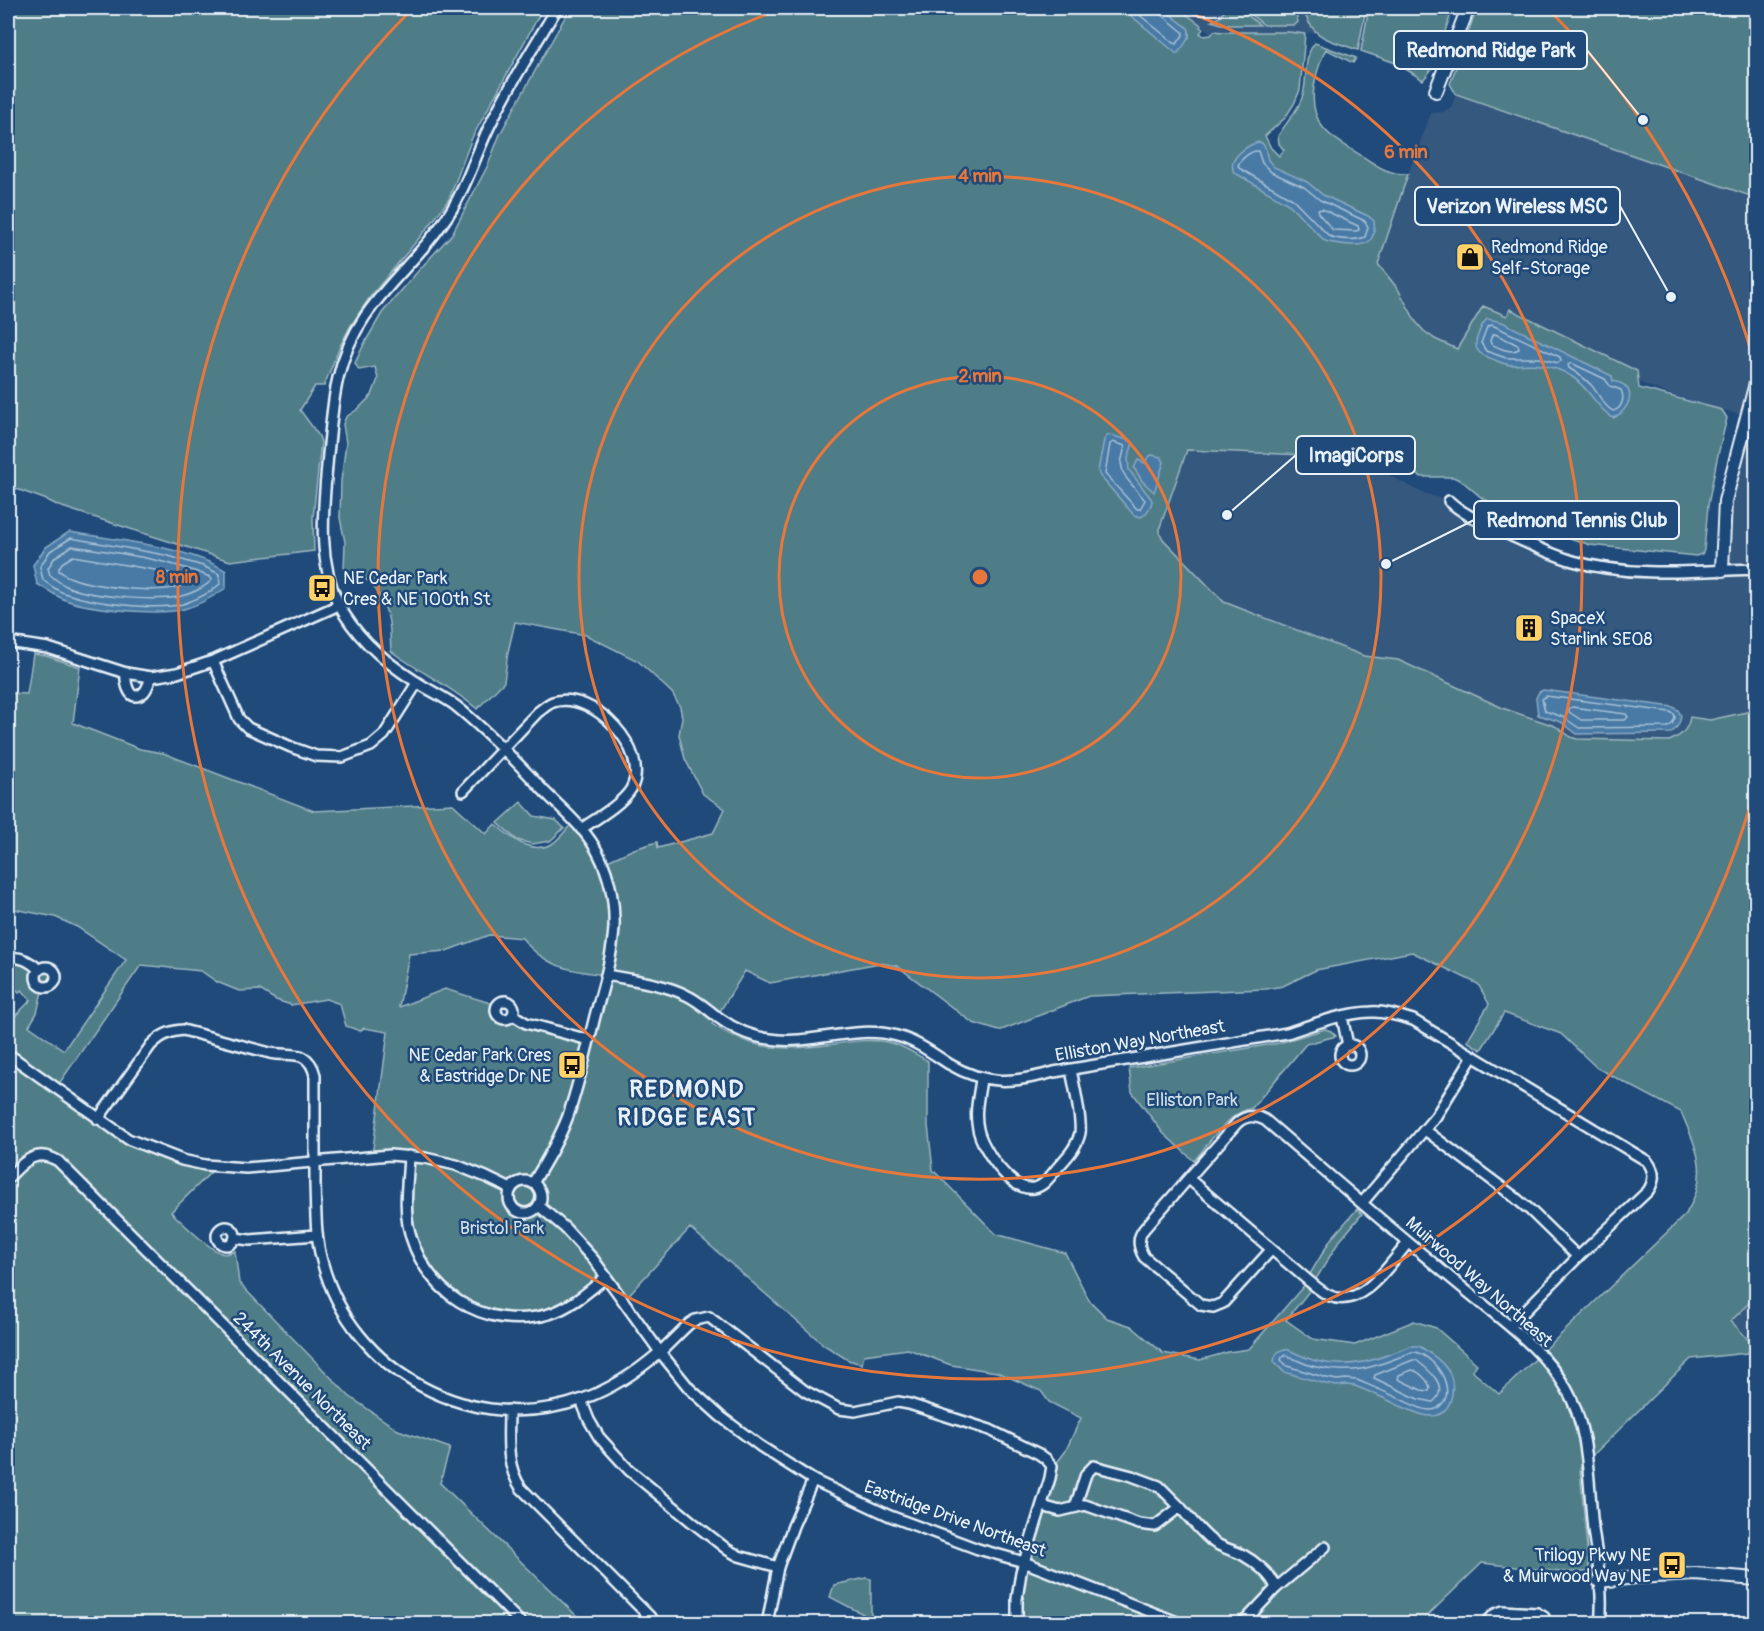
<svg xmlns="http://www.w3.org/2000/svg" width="1764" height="1631" font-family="Pangolin,sans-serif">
<rect width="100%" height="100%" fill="#1f4a7a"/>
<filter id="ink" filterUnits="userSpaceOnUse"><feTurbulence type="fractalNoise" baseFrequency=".0167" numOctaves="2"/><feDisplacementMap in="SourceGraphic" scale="12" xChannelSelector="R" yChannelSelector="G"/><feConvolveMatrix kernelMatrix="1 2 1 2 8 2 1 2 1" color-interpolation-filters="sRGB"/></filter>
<g filter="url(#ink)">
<g fill="#36587e">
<polygon points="1178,8 1448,8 1429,67 1401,66 1327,39 1316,33 1223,32 1215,36"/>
<polygon points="1456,94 1756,198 1756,357 1741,415 1672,395 1645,385 1483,307 1457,349 1435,339 1424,331 1416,322 1398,289 1378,264 1408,174 1431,113 1443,112 1451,107"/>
<polygon points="1756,383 1756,710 1689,725 1677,738 1669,741 1577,739 1571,737 1555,726 1505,709 1398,660 1364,656 1224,602 1163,539 1160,533 1160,527 1187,450 1307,455 1342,451 1421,492 1449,501 1511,536 1608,568 1721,570 1722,538"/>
<polygon points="1756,1296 1756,1348 1731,1321"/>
</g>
<g fill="#507d87" stroke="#9cb7c0" stroke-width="1.5" fill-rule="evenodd">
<polygon points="8,8 543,8 472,138 449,199 430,225 370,297 350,327 340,346 324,386 315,386 300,410 319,436 321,442 313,518 314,551 230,561 59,506 47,500 8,486"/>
<path d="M 570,8 L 1122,8 L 1177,53 L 1189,37 L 1189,31 L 1162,8 L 1178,8 L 1201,25 L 1200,27 L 1203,29 L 1200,33 L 1204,36 L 1211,35 L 1214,31 L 1223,32 L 1289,32 L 1305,34 L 1300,90 L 1294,104 L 1285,118 L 1265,136 L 1271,148 L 1279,156 L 1284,150 L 1279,144 L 1278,136 C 1287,121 1301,108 1304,90 C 1307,75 1304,54 1315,43 L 1356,58 L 1353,63 L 1326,49 C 1314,75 1304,109 1327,132 C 1336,141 1350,148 1362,156 C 1377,166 1389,175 1408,174 L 1378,264 L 1398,289 L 1416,322 L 1424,331 L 1435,339 L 1457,349 L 1483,306 L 1507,316 L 1510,309 L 1637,371 L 1639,388 L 1722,410 L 1727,418 L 1717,459 L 1708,505 L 1704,550 L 1702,554 L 1696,556 L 1590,545 L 1561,535 L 1482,498 L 1462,481 L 1453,477 L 1422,477 L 1369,451 L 1354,448 L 1307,455 L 1187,450 L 1160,527 L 1160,533 L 1163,539 L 1224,602 L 1364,656 L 1398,660 L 1505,709 L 1555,726 L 1571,737 L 1577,739 L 1669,741 C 1681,736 1688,730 1690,717 L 1710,720 L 1756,710 L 1756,1296 L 1731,1321 L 1756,1348 L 1756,1352 L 1691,1359 L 1580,1468 L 1589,1572 L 1560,1572 L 1482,1563 L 1420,1623 L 1017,1623 L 1017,1599 L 1052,1469 L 1065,1452 L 1081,1418 L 1049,1402 L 1041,1391 L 997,1372 L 951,1365 L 908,1349 L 864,1355 L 862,1364 L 848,1360 L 824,1345 L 690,1228 L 623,1301 L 606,1277 L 570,1303 L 529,1317 L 475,1310 L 432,1278 L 407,1223 L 409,1156 L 372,1156 L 388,1032 L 364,1028 L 360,1031 L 346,1026 L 340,1004 L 326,999 L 291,1005 L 276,1000 L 260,990 L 239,991 L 217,982 L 201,971 L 141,965 L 56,1088 L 128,1139 L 216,1167 L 171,1212 C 183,1223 207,1248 221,1253 C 226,1255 230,1253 235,1251 L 239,1283 L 349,1396 L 398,1430 L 450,1448 L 440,1483 L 584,1623 L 8,1623 L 8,1023 L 31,1000 L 22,990 L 19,992 L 8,981 L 8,958 C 18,961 29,966 40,967 C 44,968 45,966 50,968 C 62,974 54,986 43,987 L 37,1013 L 29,1026 L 64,1050 L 126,960 L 77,927 L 55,917 L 8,908 L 8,693 L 27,694 L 33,654 L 46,656 L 80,667 L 73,723 L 140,749 L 163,753 L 314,811 L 453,804 L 486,834 L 495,824 C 510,837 529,854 550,845 C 559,841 567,828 574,821 L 603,863 L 634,849 L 657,842 L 658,848 L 713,833 L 725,809 L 703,794 L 685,759 L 679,735 L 682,717 L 680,707 L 672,693 L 638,661 L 586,635 L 515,622 L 508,652 L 504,682 L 477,709 C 451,686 419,672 391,651 C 390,639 391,625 387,614 C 381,593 367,572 344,570 L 345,542 L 340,518 L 341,481 L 346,443 L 343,424 L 346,417 L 358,409 L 372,395 L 378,379 L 375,367 L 359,370 L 355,363 L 364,344 L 382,313 L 419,270 L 452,234 L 488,165 L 500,134 ZM 489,935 L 522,938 C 544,967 571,971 606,975 L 589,1040 L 511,1017 L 502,1019 L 497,1015 L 497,1005 L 445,989 L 399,1007 L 409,954 L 446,951 ZM 1412,952 L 1478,984 L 1489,1004 L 1467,1041 L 1481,1050 L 1504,1013 L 1561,1034 L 1597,1068 L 1681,1112 C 1698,1152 1710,1173 1686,1214 L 1499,1394 L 1472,1371 L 1477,1364 L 1436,1328 L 1414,1321 L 1355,1345 L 1313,1339 L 1286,1320 L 1314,1285 L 1313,1284 L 1338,1243 L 1362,1214 L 1357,1209 L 1331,1239 L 1307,1279 L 1308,1281 L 1249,1349 L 1228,1352 L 1200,1360 L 1163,1353 L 1131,1326 L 1107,1318 L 1089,1300 L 1065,1253 L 996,1234 L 933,1170 L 928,1125 L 928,1061 C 917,1055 907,1048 895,1044 C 875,1038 855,1041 835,1044 C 786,1050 755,1053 712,1024 L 745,971 L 770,983 L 880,963 L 897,966 L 973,1023 L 999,1031 L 1089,996 L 1266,989 L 1283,986 L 1316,970 Z"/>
<polygon points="1226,8 1238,8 1260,25 1225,25 1212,21 1220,17"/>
<polygon points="1243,8 1294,8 1298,22 1295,25 1264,25"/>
<path d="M 1303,8 L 1366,8 L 1358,50 C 1330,40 1312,40 1303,8 Z"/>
<polygon points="1369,8 1448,8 1452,11 1432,69 1423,80 1396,63 1361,51"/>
<polygon points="1477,8 1756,8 1756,198 1456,94 1450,84"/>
<polygon points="521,802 534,816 556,820 564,828 550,841 532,844 517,840 498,823"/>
<path d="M 1325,1029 L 1331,1031 L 1336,1036 L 1306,1044 L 1252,1108 C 1229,1112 1208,1144 1194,1161 L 1163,1133 L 1132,1092 L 1129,1068 L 1279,1043 Z"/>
<polygon points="866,1578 871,1579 871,1619 888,1623 861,1623 863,1614 830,1597 834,1585"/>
</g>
<g fill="#487aa5" stroke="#88aac6" stroke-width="1.5">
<path d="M 1122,8 L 1162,8 L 1188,28 C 1192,38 1183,46 1177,54 Z"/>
<path d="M 1259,142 L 1262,143 L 1265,147 L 1268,160 L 1274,167 L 1307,182 L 1323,195 L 1368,216 L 1374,221 C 1376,240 1369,246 1351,245 C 1342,244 1334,244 1325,241 L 1290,205 L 1235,173 C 1225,160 1247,145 1259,142 Z"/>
<path d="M 1487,319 L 1502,322 L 1612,376 L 1613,381 C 1617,382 1623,383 1626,387 C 1636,398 1623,414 1613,418 C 1596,408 1589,387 1571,376 C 1562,370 1552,367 1541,365 C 1531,363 1523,365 1513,365 C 1507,365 1501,363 1495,360 C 1482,355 1471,352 1478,335 C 1480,329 1482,324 1487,319 Z"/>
<path d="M 1108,435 L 1129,440 L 1133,443 L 1128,458 L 1129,470 L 1152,500 C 1152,505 1146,515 1141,517 L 1134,515 L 1100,476 L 1098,471 L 1104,440 Z"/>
<polygon points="1152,455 1161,457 1164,462 1154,492 1142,481 1134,468 1138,460 1145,463 1148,457"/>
<path d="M 69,532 C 113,539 189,547 226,571 L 226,588 C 213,597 199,605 184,609 C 160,616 83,609 61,598 C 53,594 45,588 37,584 L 33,565 L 46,547 Z"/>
<path d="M 1543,690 L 1673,707 L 1678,710 L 1681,716 C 1680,724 1677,728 1671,733 L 1577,734 L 1561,722 L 1538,715 L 1536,698 L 1539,692 Z"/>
<path d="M 1411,1346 L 1419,1346 C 1430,1353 1444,1362 1450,1374 C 1457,1390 1450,1418 1429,1416 C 1418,1415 1408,1409 1398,1405 C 1384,1398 1370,1392 1355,1386 L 1346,1385 L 1337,1386 L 1326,1384 L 1284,1372 L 1274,1362 C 1275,1354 1278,1350 1286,1349 C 1296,1353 1305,1358 1316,1361 C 1352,1370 1378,1359 1411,1346 Z"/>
</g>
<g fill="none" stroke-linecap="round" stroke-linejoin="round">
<g stroke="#a8c1d7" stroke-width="1.5">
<polyline points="1131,8 1174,43 1177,44 1183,35 1183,32 1161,14 1159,8"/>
<path d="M 1258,151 L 1262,163 L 1271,172 L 1304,187 L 1320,200 L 1365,221 L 1368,227 L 1365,237 C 1356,241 1339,240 1329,236 L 1294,200 L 1239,168 L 1238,165 C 1241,159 1251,150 1258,151 Z"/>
<polygon points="1322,209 1358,226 1359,230 1356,231 1333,230 1318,213 1318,210"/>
<polygon points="1492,325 1560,357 1561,361 1558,363 1539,358 1506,358 1486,351 1481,343 1487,327"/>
<path d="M 1495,334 L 1518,345 L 1519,349 C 1510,354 1500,348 1491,344 L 1490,341 L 1492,335 Z"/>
<path d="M 1571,363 L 1605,379 L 1610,386 L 1621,390 C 1625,398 1622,409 1613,411 C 1603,406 1599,394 1592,386 C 1585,378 1577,373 1569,368 L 1568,365 Z"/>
<polygon points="1113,442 1125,446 1121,463 1123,472 1127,479 1145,500 1140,509 1137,509 1105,474 1110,444"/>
<path d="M 71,538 L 165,555 L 203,566 L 219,574 L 220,584 C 210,593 195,600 183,604 C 155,611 94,603 67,594 C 58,592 50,585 43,580 L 40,567 L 50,551 Z"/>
<path d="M 72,546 C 118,553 167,559 210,577 L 212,580 C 204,588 189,595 178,597 C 153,601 88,597 66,586 C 60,583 55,579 50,575 L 48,568 L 55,557 Z"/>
<path d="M 73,556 L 161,571 L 186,578 L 188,582 C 171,597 93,587 72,578 C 67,577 63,573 59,571 L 59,568 L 62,563 Z"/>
<polygon points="1546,696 1670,712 1674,714 1675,718 1672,724 1668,727 1579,728 1563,717 1545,711 1542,699"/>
<polygon points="1572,707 1626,714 1628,717 1625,720 1581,720 1569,712 1569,709"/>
<path d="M 1412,1352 C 1431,1351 1461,1390 1439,1407 C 1437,1409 1434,1410 1430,1410 C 1420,1410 1409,1403 1400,1399 C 1386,1392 1371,1386 1357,1380 L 1346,1379 L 1337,1380 L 1327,1378 L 1287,1366 L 1281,1360 L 1282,1357 L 1285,1355 C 1296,1359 1305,1365 1316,1367 C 1354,1376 1378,1366 1412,1352 Z"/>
<path d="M 1413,1360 L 1416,1360 C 1428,1369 1451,1387 1433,1402 L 1418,1399 L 1374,1378 L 1375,1375 Z"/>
<path d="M 1412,1370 C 1420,1372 1428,1380 1430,1388 L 1429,1391 L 1421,1390 L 1398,1379 L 1399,1375 Z"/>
</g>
<g stroke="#e8f1f8" stroke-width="14">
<g id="minor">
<path d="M 1449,501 C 1465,516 1485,523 1505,533 C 1527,543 1550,554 1573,561 C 1632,578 1696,571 1756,569"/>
<polyline points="8,642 48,648 126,673 151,677 177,673 213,661 339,605"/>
<polyline points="213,661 239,719 248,728 291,747 316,756 342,757 371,746 384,735 417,683"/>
<path d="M 126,673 C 125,684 130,705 144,692 C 148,688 149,682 151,677"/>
<path d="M 463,791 L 538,712 C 543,709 547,704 553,702 C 593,689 652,751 631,789 C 622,804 596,819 581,829"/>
<path d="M 8,958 C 21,956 30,961 39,970"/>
<circle cx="46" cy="977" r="10"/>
<path d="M 606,975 C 632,980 662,983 686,995 C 699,1001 708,1010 719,1018 C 734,1029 752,1037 770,1039 C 812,1046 854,1024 897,1036 C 916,1041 932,1053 949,1064 C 986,1086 1015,1083 1054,1072 L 1287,1033 C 1314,1024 1343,1013 1371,1012 C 1385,1011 1400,1016 1413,1020 L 1647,1161 C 1655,1171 1655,1181 1648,1191 L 1578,1257 L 1510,1326"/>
<circle cx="505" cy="1010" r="9"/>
<polyline points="513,1015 526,1023 589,1040"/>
<polyline points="1342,1017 1348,1045"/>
<circle cx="1350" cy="1055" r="10"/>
<polyline points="8,1054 128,1139 182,1160 205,1165 246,1168 390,1155 425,1158 456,1165 486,1177 511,1189"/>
<path d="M 981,1079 C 979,1095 974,1112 978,1129 C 982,1149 1011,1192 1034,1188 C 1045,1186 1051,1175 1058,1167 C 1067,1157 1077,1147 1080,1133 C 1082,1119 1074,1085 1071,1070"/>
<path d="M 98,1119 L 151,1045 C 161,1035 170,1031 183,1030 L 270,1053 C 291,1057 308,1048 315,1075 C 315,1111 315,1147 315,1184 C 316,1210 315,1235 322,1261 C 351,1372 473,1439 583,1399 C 611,1389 637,1372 660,1352 C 670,1343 679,1333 689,1324 L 695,1320 L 709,1317 L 805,1391 L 839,1409 L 855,1411 L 898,1402 L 909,1404 L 990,1430 L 1039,1454 L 1046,1459 L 1052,1466 L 1050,1478 L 1021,1572 L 1017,1599 L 1017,1624"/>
<polyline points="1425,1130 1512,1195 1530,1210 1578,1257"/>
<path d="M 409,1156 C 408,1179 404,1203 408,1225 C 421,1290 483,1333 549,1314 C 570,1308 589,1291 606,1277"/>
<path d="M 8,1178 C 17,1169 29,1154 44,1156 C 49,1156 54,1159 58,1161 L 522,1624"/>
<path d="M 1189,1179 L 1310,1282 C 1316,1287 1323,1293 1330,1296 C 1362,1310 1390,1263 1408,1243"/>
<circle cx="525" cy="1197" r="16"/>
<path d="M 533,1183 C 546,1161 559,1140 568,1116 C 579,1083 587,1049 595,1016 C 603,987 612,958 614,928 C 615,904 610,877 599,855 C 587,830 564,811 545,792 C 517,762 488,732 456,706 C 443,696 428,690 415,681 C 385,662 354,635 338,603 C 316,555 324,504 328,454 C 331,428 332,403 338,378 C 356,300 414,271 452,209 C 469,181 477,150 492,121 C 511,82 535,45 557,8"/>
<polyline points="1362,1203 1436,1116 1473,1056"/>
<polyline points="539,1206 565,1228 594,1260 660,1352 689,1388 720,1416 760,1446 813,1480 890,1516 978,1549 1024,1562 1182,1624"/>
<circle cx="226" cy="1236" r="9"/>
<polyline points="235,1238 250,1240 317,1235"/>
<path d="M 1271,1250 L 1223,1303 L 1213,1307 L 1201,1305 L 1144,1257 C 1138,1247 1137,1238 1144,1229 L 1237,1123 C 1246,1115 1255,1115 1265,1120 C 1319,1166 1372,1213 1427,1258 C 1448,1276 1469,1293 1490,1310 C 1518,1333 1547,1356 1566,1388 C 1590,1429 1588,1482 1593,1529 C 1597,1559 1604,1593 1600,1624"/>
<polyline points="581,1400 589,1420 599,1437 629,1470 692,1522 728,1550 739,1556 778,1567"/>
<path d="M 509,1410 C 509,1438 505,1464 521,1488 L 657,1624"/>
<path d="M 1042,1506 L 1060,1511 L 1085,1505 L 1139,1524 L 1155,1526 L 1180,1507 C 1190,1519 1200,1531 1212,1541 C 1221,1548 1233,1550 1243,1555 C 1254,1561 1272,1575 1276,1588 L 1242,1624"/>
<polyline points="1075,1507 1086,1474 1094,1466 1132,1476 1159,1486 1180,1507"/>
<polyline points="1276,1588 1325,1547"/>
<polyline points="767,1624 778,1567 793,1526 813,1480"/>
<polyline points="1485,1624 1495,1614 1503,1611 1537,1613 1544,1617 1546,1624"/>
</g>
</g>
<g stroke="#e8f1f8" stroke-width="16">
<g id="tertiary">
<polyline points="1436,91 1468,8"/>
<polyline points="1722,570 1725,501 1756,383"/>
<polyline points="1599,1581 1636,1577 1695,1574 1756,1579"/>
</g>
</g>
<use href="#minor" stroke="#1f4a7a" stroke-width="9"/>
<use href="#tertiary" stroke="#1f4a7a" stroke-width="12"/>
</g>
</g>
<g fill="none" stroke="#e8773b" stroke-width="3">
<circle cx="980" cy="577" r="201"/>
<circle cx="980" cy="577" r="401"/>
<path d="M1176 8A602 602 0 1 1 784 8"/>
<path d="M1756 785A803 803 0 1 1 412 9M1548 9A803 803 0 0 1 1756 369"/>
</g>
<defs>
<g id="shop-square" transform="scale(1.5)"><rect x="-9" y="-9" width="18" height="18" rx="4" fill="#ffd166" stroke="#1f4a7a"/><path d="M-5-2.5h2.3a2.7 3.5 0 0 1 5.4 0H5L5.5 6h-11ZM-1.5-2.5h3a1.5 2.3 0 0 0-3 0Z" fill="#111"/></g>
<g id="bus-square" transform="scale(1.5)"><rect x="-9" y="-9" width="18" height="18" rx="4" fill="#ffd166" stroke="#1f4a7a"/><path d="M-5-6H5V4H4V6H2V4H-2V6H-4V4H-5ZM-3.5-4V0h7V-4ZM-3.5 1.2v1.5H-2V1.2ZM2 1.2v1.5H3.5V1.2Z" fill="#111"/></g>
<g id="building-square" transform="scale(1.5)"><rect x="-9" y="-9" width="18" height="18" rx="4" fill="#ffd166" stroke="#1f4a7a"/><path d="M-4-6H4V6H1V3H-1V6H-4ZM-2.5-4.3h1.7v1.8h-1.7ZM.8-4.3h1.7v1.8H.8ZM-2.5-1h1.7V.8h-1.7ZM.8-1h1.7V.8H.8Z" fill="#111"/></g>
</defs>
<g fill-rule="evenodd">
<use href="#shop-square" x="1470" y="257"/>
<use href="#bus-square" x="322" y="588"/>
<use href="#building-square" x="1529" y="628"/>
<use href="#bus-square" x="572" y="1065"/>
<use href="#bus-square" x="1672" y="1565"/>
</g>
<g text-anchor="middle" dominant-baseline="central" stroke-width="5" stroke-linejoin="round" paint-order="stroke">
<g font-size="18" fill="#e8f1f8" stroke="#1f4a7a" text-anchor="start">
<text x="1491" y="247">Redmond Ridge<tspan x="1491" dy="21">Self-Storage</tspan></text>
<text x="343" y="578">NE Cedar Park<tspan x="343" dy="21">Cres &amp; NE 100th St</tspan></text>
<text x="1550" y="618">SpaceX<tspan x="1550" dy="21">Starlink SE08</tspan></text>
<text x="551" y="1055" text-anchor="end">NE Cedar Park Cres<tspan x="551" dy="21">&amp; Eastridge Dr NE</tspan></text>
<text x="1651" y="1555" text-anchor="end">Trilogy Pkwy NE<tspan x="1651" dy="21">&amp; Muirwood Way NE</tspan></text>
</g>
<g font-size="18" fill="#e8f1f8" stroke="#1f4a7a">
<text transform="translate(1140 1041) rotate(-10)">Elliston Way Northeast</text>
<text transform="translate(1479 1282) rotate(41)">Muirwood Way Northeast</text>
<text transform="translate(302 1381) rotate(45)">244th Avenue Northeast</text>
<text transform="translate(955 1519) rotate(20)">Eastridge Drive Northeast</text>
</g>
<g font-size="18" fill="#d1e0e7" stroke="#1f4a7a">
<text x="1192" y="1100">Elliston Park</text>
<text x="502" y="1228">Bristol Park</text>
</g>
<g font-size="24" font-weight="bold" letter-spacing="1.5" fill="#e8f1f8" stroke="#1f4a7a">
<text x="687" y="1089">REDMOND<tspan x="687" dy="28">RIDGE EAST</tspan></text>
</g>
</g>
<circle cx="980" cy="577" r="9" fill="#e8773b" stroke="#1f4a7a" stroke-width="3"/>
<g font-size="18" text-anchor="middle" font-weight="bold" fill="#e8773b" stroke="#1f4a7a" stroke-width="5" stroke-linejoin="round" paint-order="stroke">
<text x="1406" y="158">6 min</text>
<text x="980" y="182">4 min</text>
<text x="980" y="382">2 min</text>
<text x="177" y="583">8 min</text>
</g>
<path fill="none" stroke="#e8f1f8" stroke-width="2" d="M1643 120L1587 50M1671 297L1620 206M1227 515L1296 455M1386 564L1474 520"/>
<g fill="#e8f1f8" stroke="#1f4a7a" stroke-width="2">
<circle cx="1643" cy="120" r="6"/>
<circle cx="1671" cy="297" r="6"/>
<circle cx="1227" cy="515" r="6"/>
<circle cx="1386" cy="564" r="6"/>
</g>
<g fill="#1f4a7a" stroke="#e8f1f8" stroke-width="2">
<rect x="1394" y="31" width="193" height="38" rx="6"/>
<rect x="1415" y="187" width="205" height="38" rx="6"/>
<rect x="1296" y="436" width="119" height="38" rx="6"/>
<rect x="1474" y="501" width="205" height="38" rx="6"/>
</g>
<g font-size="20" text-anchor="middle" font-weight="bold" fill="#e8f1f8">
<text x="1491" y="57">Redmond Ridge Park</text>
<text x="1517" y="213">Verizon Wireless MSC</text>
<text x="1356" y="462">ImagiCorps</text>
<text x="1577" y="527">Redmond Tennis Club</text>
</g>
<rect width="1764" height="1631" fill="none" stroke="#1f4a7a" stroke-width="30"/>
<rect x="15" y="15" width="1734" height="1601" fill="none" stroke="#e8f1f8" stroke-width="2" filter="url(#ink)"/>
</svg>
